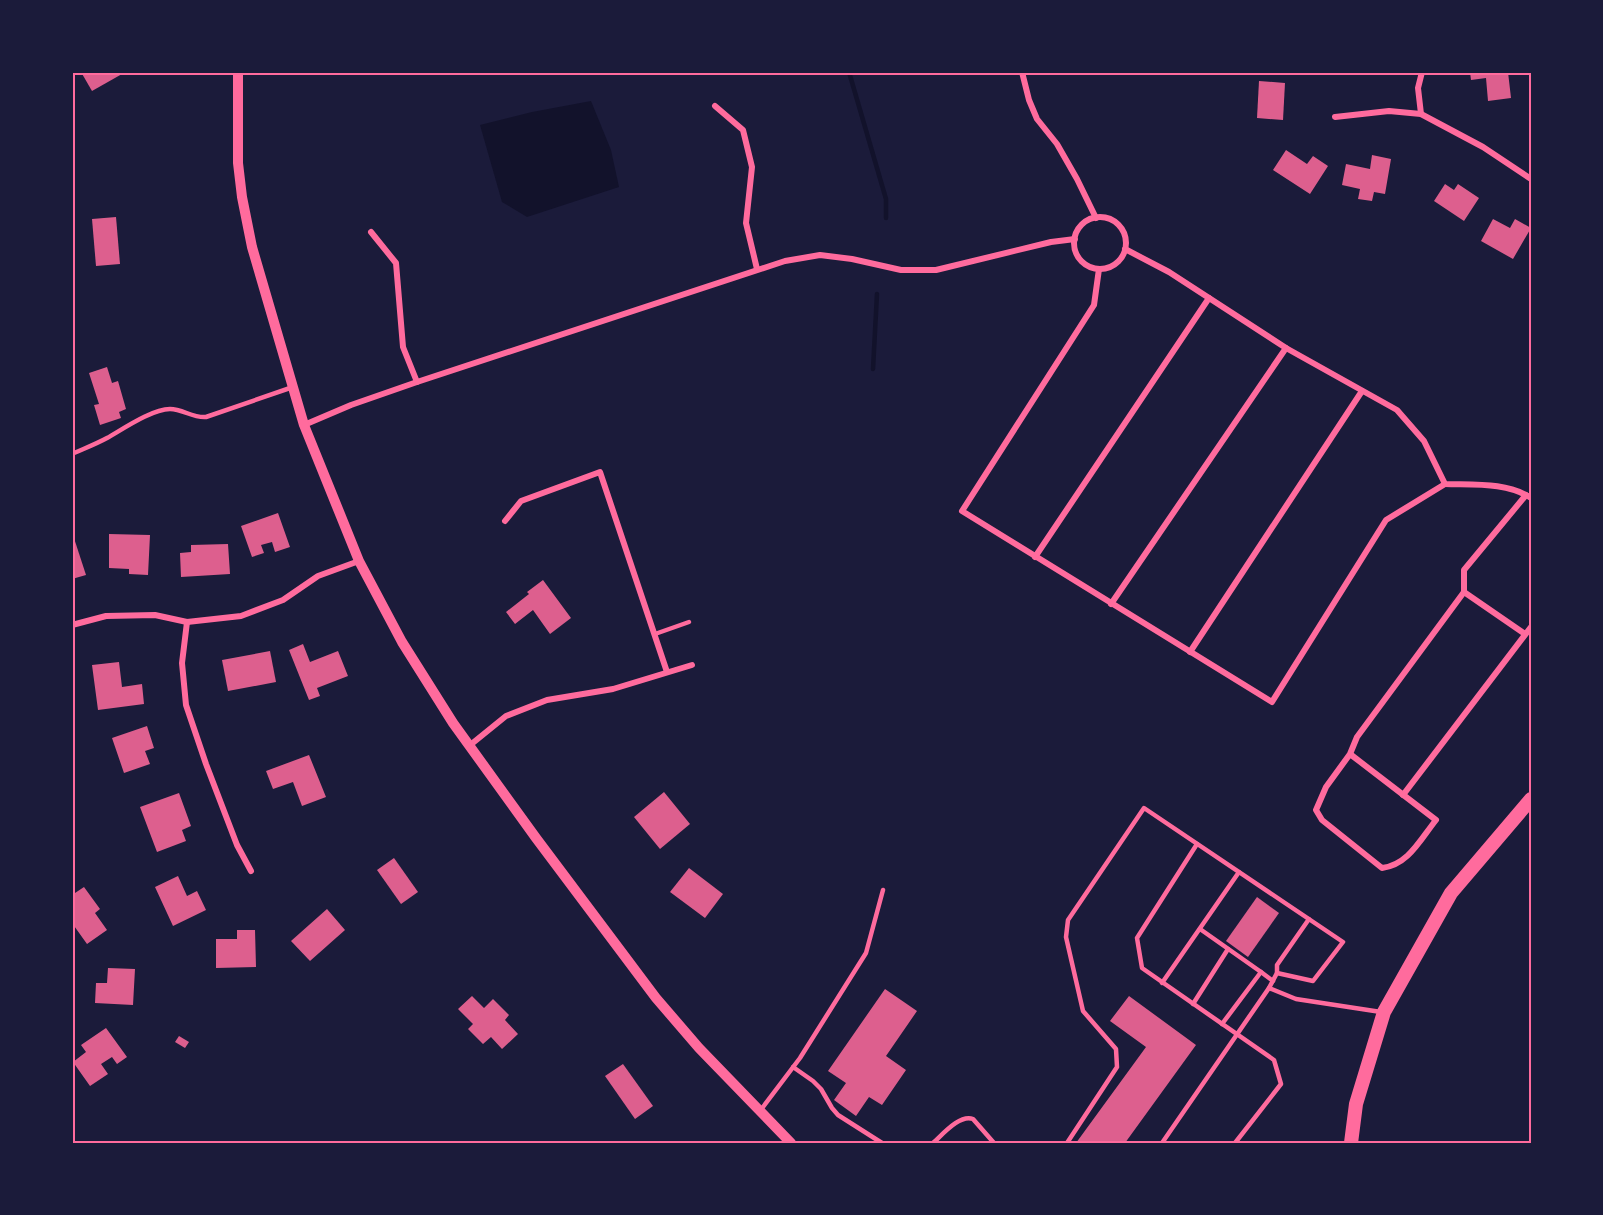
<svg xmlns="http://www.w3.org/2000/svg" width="1603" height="1215" viewBox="0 0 1603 1215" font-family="'DejaVu Sans',sans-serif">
	<rect width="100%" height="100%" fill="#1b1b3a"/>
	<polygon fill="#12122b" points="591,101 611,150 619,187 527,217 502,202 480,125 532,112"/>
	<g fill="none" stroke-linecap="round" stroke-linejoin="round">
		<g stroke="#12122b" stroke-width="4.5">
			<polyline points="849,72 886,199 886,218"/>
			<polyline points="873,369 877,294"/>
		</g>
	</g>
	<g fill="#dd5f8e">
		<polygon points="81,72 121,72 122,74 92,91"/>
		<polygon points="1470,72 1508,72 1511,98 1488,101 1486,78 1471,80"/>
		<polygon points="1259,81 1285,83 1283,120 1257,118"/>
		<polygon points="1286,150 1307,164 1313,156 1328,166 1310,194 1273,170"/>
		<polygon points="1372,155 1391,159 1385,194 1374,192 1372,201 1358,199 1360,189 1342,185 1346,164 1370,169"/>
		<polygon points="1445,184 1454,190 1458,184 1479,198 1464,221 1434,201"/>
		<polygon points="116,217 120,264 96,266 92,219"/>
		<polygon points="1493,219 1510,228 1515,219 1531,228 1513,259 1481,241"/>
		<polygon points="107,367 112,383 118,381 126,409 119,412 121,418 100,425 94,405 99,404 89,373"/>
		<polygon points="278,513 290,547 275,552 272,542 261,545 264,553 252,557 241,526"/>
		<polygon points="72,532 86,575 72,579"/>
		<polygon points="109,534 150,535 148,575 129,574 129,569 109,568"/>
		<polygon points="228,544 230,574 181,577 180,553 191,552 191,545"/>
		<polygon points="543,580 571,618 550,634 533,610 515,624 506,612 529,594 527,592"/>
		<polygon points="303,644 310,662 338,651 348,676 317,688 320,696 309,700 289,650"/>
		<polygon points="270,651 276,682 228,691 222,660"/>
		<polygon points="119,662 122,687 142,684 144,704 98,710 92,665"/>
		<polygon points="147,726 154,748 145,751 150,764 124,773 112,738"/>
		<polygon points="309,755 326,797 302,806 293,782 273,789 266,771"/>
		<polygon points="664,792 690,824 660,849 634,817"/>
		<polygon points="179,793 191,826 182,830 186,841 157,852 140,807"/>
		<polygon points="394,858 418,892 401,904 377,870"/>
		<polygon points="689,868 723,894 705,918 670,892"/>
		<polygon points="178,876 187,896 197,891 206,910 173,926 155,887"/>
		<polygon points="84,887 100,909 95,913 107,930 87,944 72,923 72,895"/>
		<polygon points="1257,897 1279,913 1248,957 1226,941"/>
		<polygon points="327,909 345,930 310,961 291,941"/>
		<polygon points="237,930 255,930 256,967 216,968 216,939 237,939"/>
		<polygon points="108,968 135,969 133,1005 95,1003 96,983 107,983"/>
		<polygon points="885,989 917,1011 886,1056 906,1070 882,1105 869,1097 856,1116 834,1100 846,1083 828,1071"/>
		<polygon points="472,996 484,1008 493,999 509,1015 505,1020 518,1034 502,1049 491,1037 483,1044 468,1029 473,1024 458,1009"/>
		<polygon points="1129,996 1196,1045 1125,1143 1076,1143 1146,1047 1110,1021"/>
		<polygon points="106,1028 127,1057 117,1064 112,1057 101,1064 108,1074 90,1086 73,1062 86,1052 81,1045"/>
		<polygon points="179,1036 189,1042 185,1048 175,1042"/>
		<polygon points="623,1064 653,1106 635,1119 605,1076"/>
	</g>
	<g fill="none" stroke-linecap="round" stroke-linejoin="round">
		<g stroke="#ff6b9d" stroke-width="4.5">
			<path d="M72,454C83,449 96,444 107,438C123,429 152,409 170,409C183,409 192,418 206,417L293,387"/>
			<polyline points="655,634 689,622"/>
			<polyline points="1197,844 1137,938 1142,968 1274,1060 1281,1084 1235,1143"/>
			<polyline points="1200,929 1261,972 1222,1024"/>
			<polyline points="1261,972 1273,981"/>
			<polyline points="1277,973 1277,965 1309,919"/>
			<polyline points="1162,983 1239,872"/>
			<polyline points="1193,1004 1228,949"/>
			<polyline points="793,1067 813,1081 821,1089 832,1108 838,1115 882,1143"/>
			<polyline points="760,1111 800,1058 866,953 883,890"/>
			<path d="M933,1143C943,1134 960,1114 973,1119L994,1143"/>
			<polyline points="1067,1143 1117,1067 1116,1049 1083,1011 1066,937 1068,920 1144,808 1343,942 1313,981 1277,973 1269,988 1296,999 1381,1012"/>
			<polyline points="1162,1143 1269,988"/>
		</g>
		<g stroke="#ff6b9d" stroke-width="6">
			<polyline points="1022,72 1029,100 1037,119 1057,144 1077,179 1096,218"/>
			<polyline points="715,106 743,130 752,167 746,223 757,269"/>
			<polyline points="1421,114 1418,88 1422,72"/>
			<polyline points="1335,117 1389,111 1421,114 1483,147 1531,179"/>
			<circle cx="1100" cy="243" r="26"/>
			<polyline points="371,232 396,263 403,347 417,382"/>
			<path d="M1125,249L1169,272L1286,348L1397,410L1424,441L1445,484C1473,485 1507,482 1531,498"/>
			<polyline points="1099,269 1094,305 962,511 1272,702 1386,520 1445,484"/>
			<polyline points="304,425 351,405 417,382 785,261 820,255 852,259 901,270 936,270 1051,242 1075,239"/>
			<polyline points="505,521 521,501 600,472 667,672"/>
			<polyline points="1035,557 1209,298"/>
			<polyline points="1464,592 1525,634"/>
			<polyline points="1111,604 1286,348"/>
			<polyline points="187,622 182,663 186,705 206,764 237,845 251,871"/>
			<polyline points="72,625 106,616 155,615 187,622 241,616 283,600 318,576 359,561"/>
			<polyline points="1190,652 1362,391"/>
			<polyline points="469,746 506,716 547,700 613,689 692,665"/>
			<path d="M1350,754L1436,820C1420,840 1408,865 1382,868L1322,820L1316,810L1326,787L1350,754L1357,737L1464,592V570L1526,495"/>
			<polyline points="1403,795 1531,627"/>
		</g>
		<polyline stroke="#ff6b9d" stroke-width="10" points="238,72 238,163 242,197 252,247 304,425 359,561 402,642 453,723 536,838 656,998 699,1048 791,1143"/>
		<polyline stroke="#ff6b9d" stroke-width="14" points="1351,1143 1356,1104 1384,1012 1451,893 1531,799"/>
	</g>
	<rect width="1603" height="1215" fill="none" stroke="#1b1b3a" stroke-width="147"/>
	<rect x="74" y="74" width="1456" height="1068" fill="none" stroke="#ff6b9d" stroke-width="2"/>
</svg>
